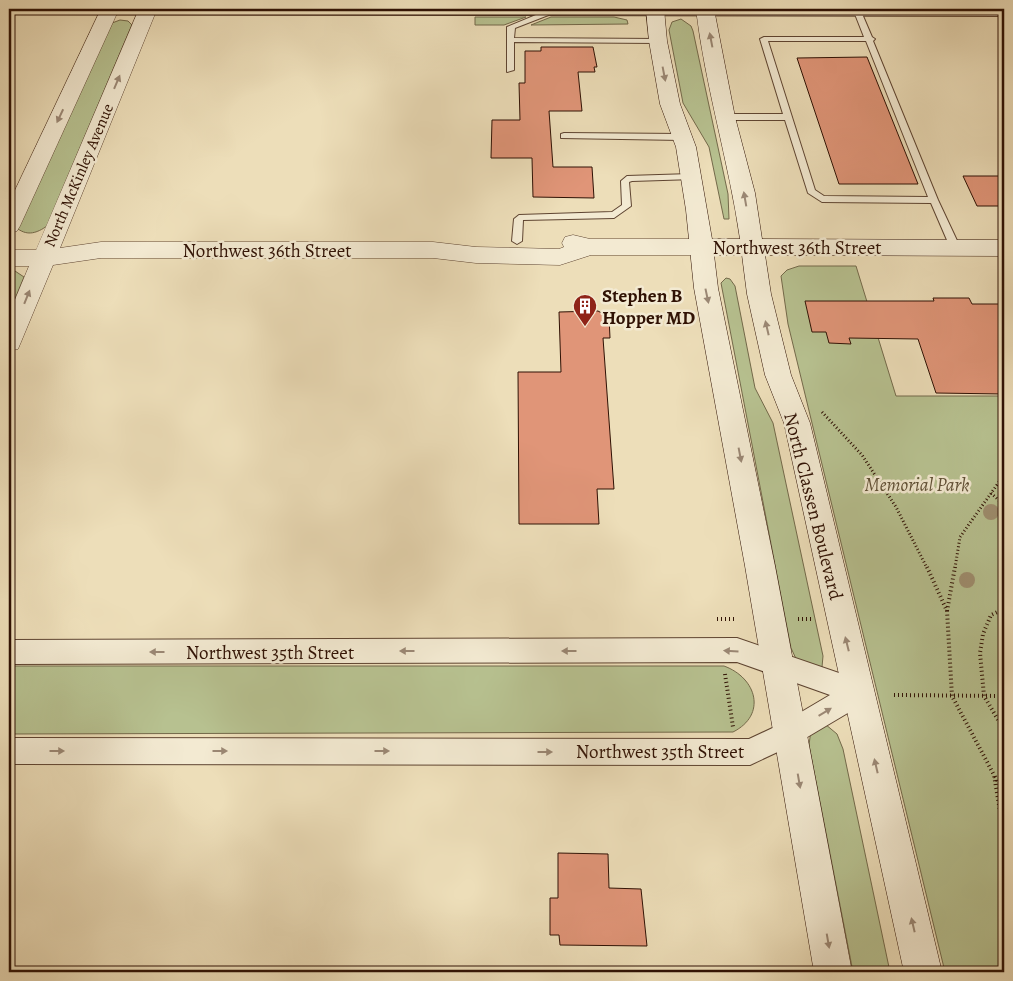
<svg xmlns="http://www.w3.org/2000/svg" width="1013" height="981" viewBox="0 0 1013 981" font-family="Alegreya,serif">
	<rect width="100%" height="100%" fill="#eddeb9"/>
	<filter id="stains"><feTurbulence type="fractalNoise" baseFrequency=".004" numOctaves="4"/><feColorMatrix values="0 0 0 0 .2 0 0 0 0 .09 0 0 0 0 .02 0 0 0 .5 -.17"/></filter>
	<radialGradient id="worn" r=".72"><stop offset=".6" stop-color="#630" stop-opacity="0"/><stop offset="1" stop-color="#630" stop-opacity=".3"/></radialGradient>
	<g fill="#b7c190" stroke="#73694a">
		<polygon points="475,17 526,17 504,25 475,25"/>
		<polygon points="551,17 614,17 627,20 628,24 531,25"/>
		<polygon points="681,19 691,26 693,31 728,194 729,219 724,219 709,147 683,103 669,30 672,22"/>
		<path d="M120,20L128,21L132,25L47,226C37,233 28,236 18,229V225L112,23Z"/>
		<polygon points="799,266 856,266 896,396 1004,396 1004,972 945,972 788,324 781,276 787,270"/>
		<polygon points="9,271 15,271 24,277 9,313"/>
		<polygon points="726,278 730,279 735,286 755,388 773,423 823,656 822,667 816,673 798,663 791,648 721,283"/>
		<path d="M9,666H724C757,678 767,715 733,732L9,734Z"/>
		<polygon points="825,724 837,734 843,749 890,972 853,972 809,745 811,730"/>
	</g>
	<g fill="#e09578" stroke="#2f1104">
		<polygon points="541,47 593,47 597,67 594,67 595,72 578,72 582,111 549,111 553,167 592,167 594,198 533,197 532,158 491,158 492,120 520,120 519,83 525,83 525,51 541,51"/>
		<polygon points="867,57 918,184 839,184 797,58"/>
		<polygon points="963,176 1000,176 1004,184 1004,206 977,206"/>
		<polygon points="933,298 969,298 972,304 1004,304 1004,394 936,393 918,339 849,338 851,344 829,343 826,332 812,332 805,301 934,301"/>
		<polygon points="598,311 609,317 610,338 603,338 614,489 597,489 599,524 519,524 518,372 561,372 559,312"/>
		<polygon points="558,853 608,854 609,888 641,889 647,946 560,945 559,935 550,935 550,898 558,898"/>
	</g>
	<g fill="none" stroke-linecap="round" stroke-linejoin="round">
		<g stroke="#5e4431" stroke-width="2">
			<g id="service">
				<path d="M853,9H860L872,37L875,39L873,41L938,200L960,247L958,249L955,250L950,247L931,203L822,202L808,193L785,120H725L721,117L725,114H783L760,39L764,37H864ZM768,41H866L928,197L824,196L815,190Z"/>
				<polygon points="548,10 551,10 551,14 515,28 514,38 658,39 662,41 658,43 514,42 514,70 507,72 507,27"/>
				<polygon points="564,133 682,134 686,137 682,140 561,138 561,134"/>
				<polygon points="691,174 694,175 694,179 632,181 629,182 631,206 614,218 523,220 522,241 517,244 512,241 514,219 519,215 612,212 622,205 621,181 627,176"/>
			</g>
		</g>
		<g stroke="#5e4431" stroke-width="2">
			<g id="minor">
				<polygon points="9,9 1004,9 1004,16 9,14"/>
				<polygon points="737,638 868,683 872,692 868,701 799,742 750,765 9,764 9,738 749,739 781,724 830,695 737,662 9,664 9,640"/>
			</g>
		</g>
		<g stroke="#5e4431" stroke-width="1">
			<g id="tertiary">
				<polygon points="101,9 119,9 20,226 17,231 9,234 9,203"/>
				<polygon points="139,9 157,9 60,248 101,242 433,242 476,247 559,249 564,247 562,243 565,237 573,235 590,239 701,239 709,241 712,247 709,253 701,255 591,255 560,265 476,263 433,258 101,258 53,265 21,342 18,349 9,351 9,314 29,266 9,266 9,250 36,250"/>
			</g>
		</g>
		<g stroke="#2f1104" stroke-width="1">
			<path id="secondary" d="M646,9H664L667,41L680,104L696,147L712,239H740C729,162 705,86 696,9H714L735,117L755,193L762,239L1004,240V256L765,255L771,294L791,375L810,423L942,972H904L784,423L765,375L747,294L742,255H714L718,288L775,566L852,972H814L745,566L694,288L686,210L676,147L660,104L649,41Z"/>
		</g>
		<g stroke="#2f1104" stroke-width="3" stroke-dasharray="1 2.5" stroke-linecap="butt">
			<polyline points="822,412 862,455 896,507 927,568"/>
			<polyline points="991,493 1004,505"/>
			<polyline points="955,568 960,537 1004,475"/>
		</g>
		<g stroke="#2f1104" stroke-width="4" stroke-dasharray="1 3" stroke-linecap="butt">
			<polyline points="927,567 947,611 952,696 994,775"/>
			<polyline points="1004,609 991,615 983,634 980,653 984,696 1004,730"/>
			<polyline points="947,611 955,567"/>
			<polyline points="717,619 734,619"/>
			<polyline points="798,619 814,619"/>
			<polyline points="725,674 733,727"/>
			<polyline points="894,695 1004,696"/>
			<polyline points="1004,791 994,775 1004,835"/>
		</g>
		<use href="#service" fill="#f3ead2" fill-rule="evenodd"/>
		<use href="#minor" fill="#f3ead2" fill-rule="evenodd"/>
		<use href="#tertiary" fill="#f3ead2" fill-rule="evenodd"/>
		<use href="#secondary" fill="#f3ead2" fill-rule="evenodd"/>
	</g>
	<g fill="#9f8f70">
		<circle cx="991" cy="512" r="8"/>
		<circle cx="967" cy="580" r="8"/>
	</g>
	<defs><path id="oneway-solid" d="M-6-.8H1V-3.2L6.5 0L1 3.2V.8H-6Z" transform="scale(1.25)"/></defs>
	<g fill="#9b8875">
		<use href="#oneway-solid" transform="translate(711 40) rotate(-101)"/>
		<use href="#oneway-solid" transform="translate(664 74) rotate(79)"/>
		<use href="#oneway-solid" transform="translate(117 82) rotate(-67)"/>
		<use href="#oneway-solid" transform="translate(60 116) rotate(115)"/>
		<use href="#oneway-solid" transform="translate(745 199) rotate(-100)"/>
		<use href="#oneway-solid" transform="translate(707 296) rotate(78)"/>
		<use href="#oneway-solid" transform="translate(27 297) rotate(-68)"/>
		<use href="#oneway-solid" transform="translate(767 328) rotate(-103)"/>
		<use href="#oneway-solid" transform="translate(740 455) rotate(79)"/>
		<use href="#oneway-solid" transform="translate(847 644) rotate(-104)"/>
		<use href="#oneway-solid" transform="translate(407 651) rotate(180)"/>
		<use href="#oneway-solid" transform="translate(569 651) rotate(180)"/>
		<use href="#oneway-solid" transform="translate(731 651) rotate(-176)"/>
		<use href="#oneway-solid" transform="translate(157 652) rotate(180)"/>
		<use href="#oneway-solid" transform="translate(825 712) rotate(-31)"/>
		<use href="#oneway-solid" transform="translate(57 751)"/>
		<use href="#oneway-solid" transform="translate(220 751)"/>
		<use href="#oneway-solid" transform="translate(382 751)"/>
		<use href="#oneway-solid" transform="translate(545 752)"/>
		<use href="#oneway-solid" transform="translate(876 766) rotate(-103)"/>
		<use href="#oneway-solid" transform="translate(799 781) rotate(80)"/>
		<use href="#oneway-solid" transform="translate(913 925) rotate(-103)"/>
		<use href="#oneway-solid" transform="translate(828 941) rotate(80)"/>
	</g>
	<defs>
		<g id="building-pin" transform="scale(1.25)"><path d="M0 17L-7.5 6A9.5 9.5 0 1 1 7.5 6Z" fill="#8f2418" stroke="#f3ead2"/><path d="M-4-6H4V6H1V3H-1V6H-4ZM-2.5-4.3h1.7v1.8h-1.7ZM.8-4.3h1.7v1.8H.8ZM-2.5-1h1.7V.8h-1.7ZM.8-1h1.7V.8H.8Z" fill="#fff"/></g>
	</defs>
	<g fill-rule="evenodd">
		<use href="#building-pin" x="585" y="306"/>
	</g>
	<g text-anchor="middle" stroke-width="5" stroke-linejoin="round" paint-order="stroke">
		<g font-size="16" fill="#2f1104" stroke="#f3ead2">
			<text transform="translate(78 175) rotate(-67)" y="6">North McKinley Avenue</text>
		</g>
		<g font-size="19" fill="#2f1104" stroke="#f3ead2">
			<text x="797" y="254">Northwest 36th Street</text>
			<text x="267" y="257">Northwest 36th Street</text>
			<text transform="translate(814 506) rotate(76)" y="7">North Classen Boulevard</text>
			<text x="270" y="659">Northwest 35th Street</text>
			<text x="660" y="758">Northwest 35th Street</text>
		</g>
		<g font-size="19" font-weight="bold" fill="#2f1104" stroke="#f3ead2" text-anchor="start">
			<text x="602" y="302">Stephen B<tspan x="602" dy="22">Hopper MD</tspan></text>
		</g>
		<g font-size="19" font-style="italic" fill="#5f4f35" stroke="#f3ead2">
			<text x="917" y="491">Memorial Park</text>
		</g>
	</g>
	<rect width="1013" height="981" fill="none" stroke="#eddeb9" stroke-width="30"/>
	<rect x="10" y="10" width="993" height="961" fill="none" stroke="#2f1104" stroke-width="2.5"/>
	<rect x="15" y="15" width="983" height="951" fill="none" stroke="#2f1104"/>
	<rect width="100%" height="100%" filter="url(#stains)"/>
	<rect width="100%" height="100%" fill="url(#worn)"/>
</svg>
